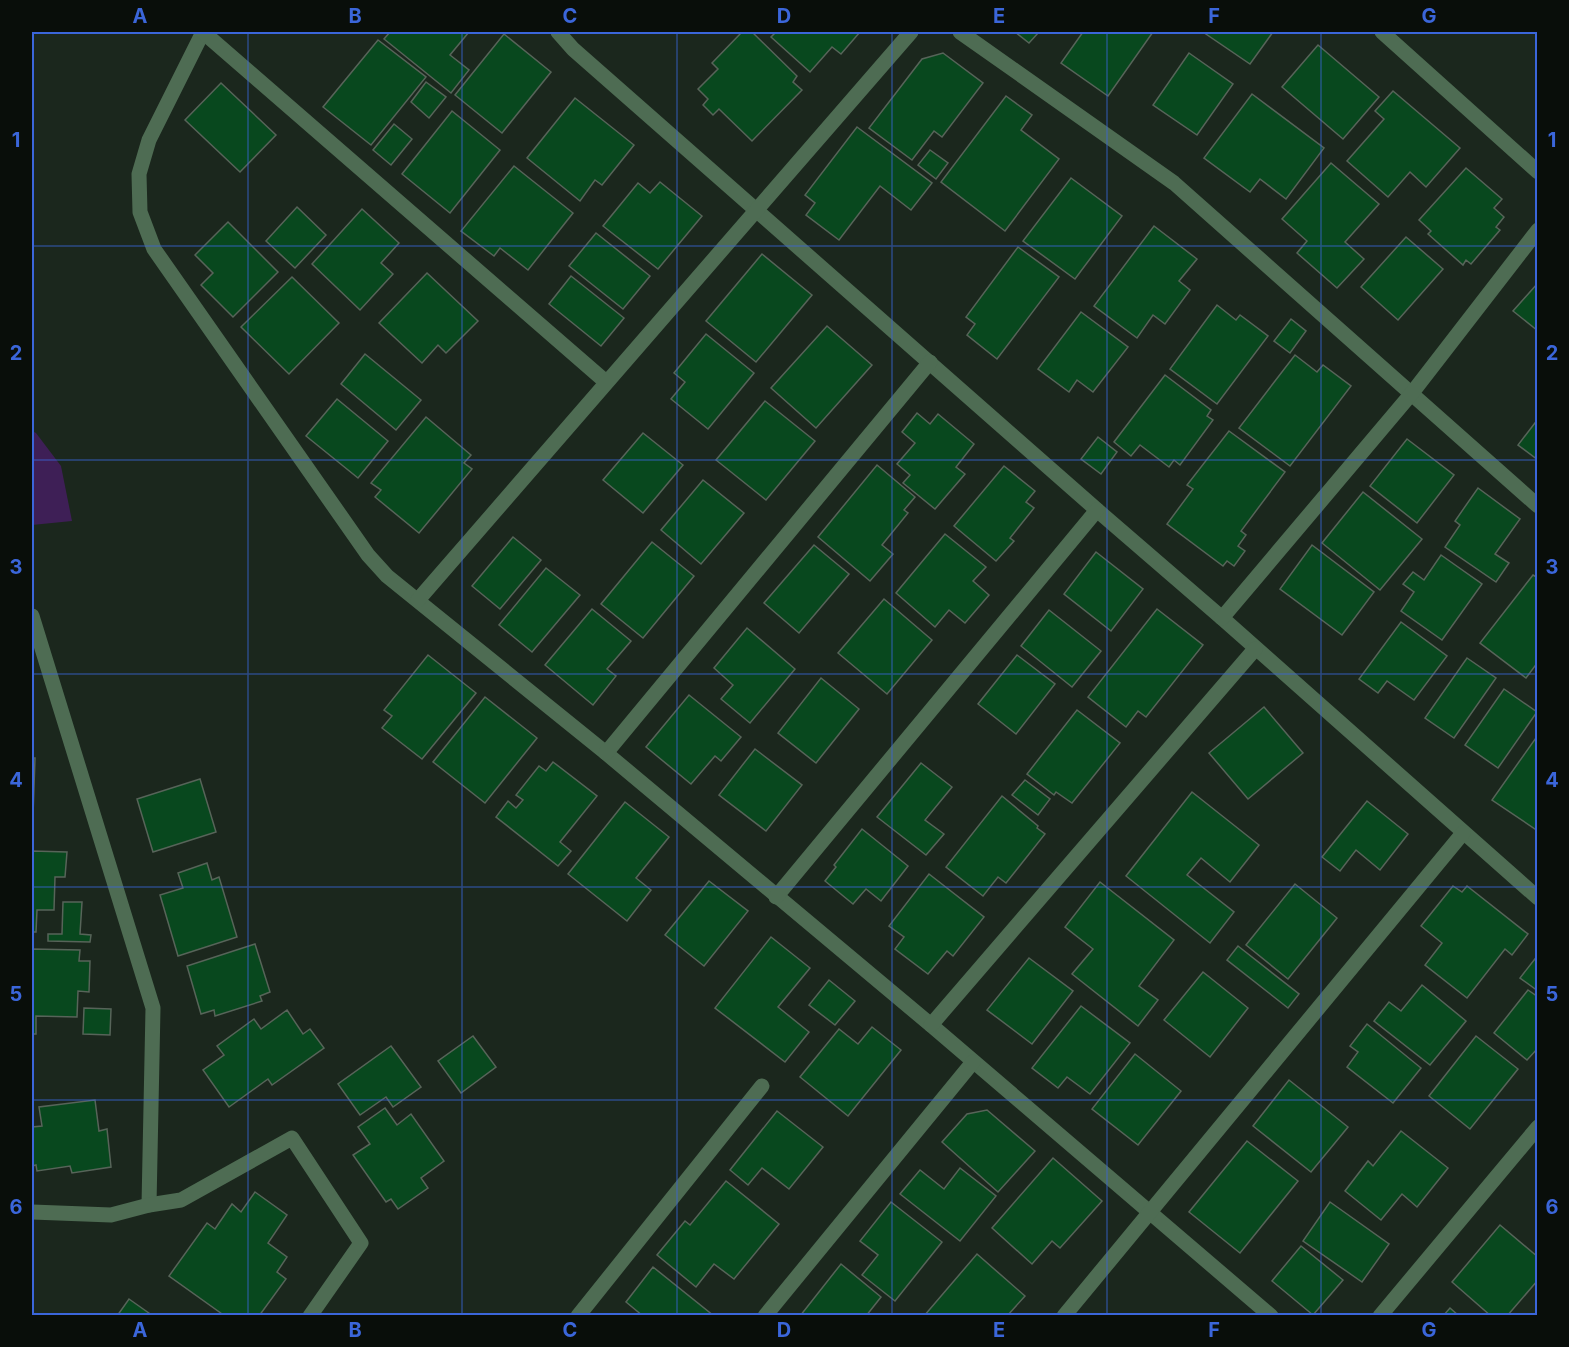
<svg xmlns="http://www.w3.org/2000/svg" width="1569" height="1347" viewBox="0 0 1569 1347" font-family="Inter,sans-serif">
	<rect width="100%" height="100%" fill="#1b271d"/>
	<polygon fill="#3e1f56" points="32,431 36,433 61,466 72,521 32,525"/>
	<g fill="#08481e" stroke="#576459" stroke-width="1.5">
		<polygon points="390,32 469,32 450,55 469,70 451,93 384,39"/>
		<polygon points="742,32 752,32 797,76 793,82 802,90 752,141 719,109 713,115 703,105 708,99 698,89 718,69 712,63"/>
		<polygon points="776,32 860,32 841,54 832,47 810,72 771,37"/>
		<polygon points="1015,32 1039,32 1029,43"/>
		<polygon points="1083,32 1153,32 1108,96 1061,63"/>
		<polygon points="1203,32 1273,32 1250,64"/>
		<polygon points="504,34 551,72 502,133 455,95"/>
		<polygon points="378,40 426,77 371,145 323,107"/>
		<polygon points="1318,45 1379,97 1343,139 1282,87"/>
		<polygon points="943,53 983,83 942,137 934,131 912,160 869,128 922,59"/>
		<polygon points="1189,53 1233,84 1197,135 1153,105"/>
		<polygon points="426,82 446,97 429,118 411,102"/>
		<polygon points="221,83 276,135 240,172 185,120"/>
		<polygon points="1393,91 1460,148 1426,187 1410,172 1388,197 1347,161 1384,119 1375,111"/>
		<polygon points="1252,94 1324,148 1286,199 1260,179 1250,192 1204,158"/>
		<polygon points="1006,96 1032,115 1021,130 1059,159 1005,231 941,182"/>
		<polygon points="575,98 634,145 602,185 595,180 580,201 527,158"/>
		<polygon points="452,111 500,150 450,213 402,174"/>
		<polygon points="394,124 412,139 391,165 373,150"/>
		<polygon points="857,127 932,183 911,210 880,186 839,240 806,215 815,203 805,195"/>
		<polygon points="930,150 948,163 936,179 918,165"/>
		<polygon points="1331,163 1379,204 1345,242 1364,259 1337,288 1297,253 1307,241 1282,219"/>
		<polygon points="514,166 573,213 528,270 500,248 494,256 461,231"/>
		<polygon points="1466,168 1502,199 1494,208 1504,217 1496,227 1500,230 1471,264 1466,260 1463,265 1428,234 1431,231 1419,220"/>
		<polygon points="1071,178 1122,216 1075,279 1023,241"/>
		<polygon points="660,182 702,216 658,269 603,226 638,183 650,193"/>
		<polygon points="297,207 326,235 295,268 266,241"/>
		<polygon points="362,209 399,243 381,263 393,274 360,310 312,264"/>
		<polygon points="228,222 278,272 233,317 201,285 213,273 195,255"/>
		<polygon points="1154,226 1197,259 1179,281 1190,290 1165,324 1153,315 1137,338 1094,306"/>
		<polygon points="596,233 650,276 623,309 569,266"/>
		<polygon points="1406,237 1443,269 1398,320 1361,287"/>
		<polygon points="1018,247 1059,277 997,359 967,335 975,324 966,317"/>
		<polygon points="762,254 812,295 756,362 706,321"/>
		<polygon points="427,273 478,321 446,353 438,345 422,363 379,323"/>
		<polygon points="571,276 624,318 601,346 549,304"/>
		<polygon points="292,277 339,323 289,374 241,327"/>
		<polygon points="1538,283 1538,331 1513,311"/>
		<polygon points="1217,305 1236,320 1240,315 1268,336 1217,404 1170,369"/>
		<polygon points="1081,312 1128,347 1093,392 1077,380 1069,392 1038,369"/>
		<polygon points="1291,319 1306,331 1290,353 1274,341"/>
		<polygon points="827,326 872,365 816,428 771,388"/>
		<polygon points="706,334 754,373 708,429 671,399 685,382 674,373"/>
		<polygon points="365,354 421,400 396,430 341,384"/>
		<polygon points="1295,355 1317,372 1323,365 1351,386 1290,466 1239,428"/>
		<polygon points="1165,375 1211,410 1207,416 1213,420 1180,465 1174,460 1169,467 1140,445 1131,456 1114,442"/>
		<polygon points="337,399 388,441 358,478 306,436"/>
		<polygon points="765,401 815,441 766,500 716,460"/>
		<polygon points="917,413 930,424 938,414 974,444 956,467 965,474 935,509 903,483 910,475 897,464 915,443 902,432"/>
		<polygon points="426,417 471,455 464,463 472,469 419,533 375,497 381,490 371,483"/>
		<polygon points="1538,419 1538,460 1518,445"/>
		<polygon points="1229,431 1285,472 1241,531 1246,535 1238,546 1245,551 1234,566 1227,561 1223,566 1167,524 1193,489 1187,485"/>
		<polygon points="643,433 683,465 643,513 603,480"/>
		<polygon points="1098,437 1117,452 1101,474 1081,459"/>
		<polygon points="1407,439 1454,475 1417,523 1370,486"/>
		<polygon points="877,465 915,497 904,510 908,513 882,545 893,554 870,581 818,537"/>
		<polygon points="1004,466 1035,491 1026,502 1034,508 1010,538 1014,541 996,561 954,526"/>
		<polygon points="703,480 744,513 701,564 661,530"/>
		<polygon points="1478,488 1520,519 1495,554 1509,563 1496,582 1445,547 1460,525 1455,521"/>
		<polygon points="1363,492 1422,539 1380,590 1322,543"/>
		<polygon points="945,534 986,567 973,581 989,595 965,623 949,610 935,627 896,593"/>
		<polygon points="513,537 541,560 500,609 472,586"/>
		<polygon points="652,542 694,576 643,638 601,604"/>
		<polygon points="814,545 849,574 799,633 764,603"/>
		<polygon points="1312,545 1374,592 1342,635 1280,589"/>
		<polygon points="1096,552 1143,589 1111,631 1064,594"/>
		<polygon points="1441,555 1482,584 1442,640 1401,611 1414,592 1403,584 1413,572 1424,580"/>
		<polygon points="546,568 580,595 532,652 499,625"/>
		<polygon points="1533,575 1538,578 1538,662 1526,678 1480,643"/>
		<polygon points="884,599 932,640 887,694 838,653"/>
		<polygon points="592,609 631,641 607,669 616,676 593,705 545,665"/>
		<polygon points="1157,609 1203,645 1146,717 1138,711 1126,727 1088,697"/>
		<polygon points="1049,610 1101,651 1072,687 1021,646"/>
		<polygon points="1401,622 1447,656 1414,700 1387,681 1378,693 1359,679"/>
		<polygon points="747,628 795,669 750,723 721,699 733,685 714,668"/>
		<polygon points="428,655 476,693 422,759 382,728 392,716 384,710"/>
		<polygon points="1017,655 1055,684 1016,734 978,704"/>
		<polygon points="1467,658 1496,678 1454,738 1425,718"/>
		<polygon points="821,678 859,709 816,763 778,733"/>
		<polygon points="1504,689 1537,712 1498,768 1465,745"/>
		<polygon points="689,695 741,737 721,761 715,756 691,784 646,747"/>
		<polygon points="485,697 537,738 485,803 433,762"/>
		<polygon points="1264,707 1303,753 1248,799 1209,753"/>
		<polygon points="1077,710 1120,743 1072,803 1056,792 1054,795 1027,774"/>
		<polygon points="1538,735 1538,831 1492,800"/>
		<polygon points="755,749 802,785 766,831 719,795"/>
		<polygon points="32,758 35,758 33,815 32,815"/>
		<polygon points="553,762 597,796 560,842 571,851 558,866 496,817 508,801 516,808 523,800 516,795 539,766 546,771"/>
		<polygon points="921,763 952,787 925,820 944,834 926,855 877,817"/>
		<polygon points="200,779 216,832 153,852 137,799"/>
		<polygon points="1025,780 1050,799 1038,815 1012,795"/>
		<polygon points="1192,792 1259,845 1230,882 1201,858 1187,875 1234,912 1210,943 1126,876"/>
		<polygon points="1002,796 1038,826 1037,828 1045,834 1006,883 998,877 983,896 946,867"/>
		<polygon points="1367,801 1408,834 1380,870 1356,850 1340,871 1322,857"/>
		<polygon points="625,802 669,837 636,878 651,890 627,921 568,874"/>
		<polygon points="862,829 908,866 881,901 866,889 853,904 825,881 836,867 834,865"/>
		<polygon points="32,851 67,852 65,877 55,877 54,910 37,910 36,932 32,932"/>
		<polygon points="207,863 212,880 219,877 237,937 178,956 160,895 183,888 178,873"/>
		<polygon points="929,874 984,917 953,956 947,951 928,974 895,949 904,937 889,926"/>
		<polygon points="709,881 748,911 704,966 665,935"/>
		<polygon points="1100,882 1174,940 1139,986 1158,1000 1138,1026 1072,974 1093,949 1065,927"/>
		<polygon points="1295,884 1337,918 1288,979 1246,945"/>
		<polygon points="1453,886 1462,892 1467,886 1528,934 1512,955 1505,949 1467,998 1425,965 1442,943 1421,926"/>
		<polygon points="63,902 82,902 80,934 91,935 90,942 48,941 48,934 62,934"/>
		<polygon points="771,937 810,968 778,1007 809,1032 785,1062 715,1008"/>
		<polygon points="255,944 270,992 260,996 262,1001 215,1016 214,1010 201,1014 187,966"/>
		<polygon points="1238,946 1299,994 1288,1008 1227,960"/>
		<polygon points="32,949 80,950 79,961 90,961 89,992 78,991 77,1017 36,1016 36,1034 32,1034"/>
		<polygon points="1538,955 1538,991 1520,978"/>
		<polygon points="1029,958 1073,991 1032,1044 987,1010"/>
		<polygon points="1203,972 1248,1008 1210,1057 1164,1020"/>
		<polygon points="829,980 855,1001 835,1025 809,1005"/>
		<polygon points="1422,985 1466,1021 1430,1065 1374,1021 1389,1002 1401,1011"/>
		<polygon points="1528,990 1538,997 1538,1048 1527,1060 1494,1033"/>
		<polygon points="1081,1006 1130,1043 1090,1094 1067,1077 1058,1088 1032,1068"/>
		<polygon points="84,1008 111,1009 110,1035 83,1034"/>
		<polygon points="287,1010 303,1034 310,1029 324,1048 272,1085 268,1079 229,1107 203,1070 224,1055 217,1046 254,1019 261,1029"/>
		<polygon points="1367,1024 1421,1068 1393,1103 1347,1067 1358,1052 1350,1046"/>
		<polygon points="872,1027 901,1050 848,1116 800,1077 839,1029 858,1044"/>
		<polygon points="473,1036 496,1067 461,1093 438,1061"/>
		<polygon points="1476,1036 1518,1069 1470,1129 1429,1096"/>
		<polygon points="391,1046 421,1087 393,1107 386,1097 360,1115 338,1084"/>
		<polygon points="1135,1054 1181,1091 1138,1145 1092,1109"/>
		<polygon points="1289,1080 1348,1127 1311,1172 1253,1126"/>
		<polygon points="95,1100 99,1131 107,1129 111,1167 72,1173 70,1166 37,1171 36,1165 32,1166 32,1127 42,1126 39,1107"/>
		<polygon points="385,1108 397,1125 411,1114 444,1161 421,1178 428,1188 398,1209 391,1199 386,1202 353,1155 370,1144 358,1127"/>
		<polygon points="987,1110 1035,1151 998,1192 942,1142 967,1114"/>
		<polygon points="777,1111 823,1147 789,1189 762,1168 748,1185 730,1170"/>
		<polygon points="1401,1131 1448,1168 1417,1207 1402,1194 1381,1220 1345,1191 1368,1161 1373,1166"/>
		<polygon points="1247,1141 1298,1181 1240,1253 1189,1212"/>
		<polygon points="1053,1158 1102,1201 1060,1248 1052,1241 1032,1264 992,1228"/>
		<polygon points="960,1168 996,1196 960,1241 900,1194 920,1170 944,1189"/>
		<polygon points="726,1181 779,1224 734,1279 714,1264 696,1287 657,1255 685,1221 690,1225"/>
		<polygon points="255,1192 287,1215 268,1243 287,1257 277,1272 286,1279 259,1316 225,1316 169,1276 207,1223 215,1229 232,1204 241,1212"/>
		<polygon points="891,1202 942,1242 895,1301 862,1275 878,1255 860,1241"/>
		<polygon points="1330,1202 1389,1244 1362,1282 1303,1241"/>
		<polygon points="1500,1225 1538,1257 1538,1280 1507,1316 1491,1316 1452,1282"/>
		<polygon points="1301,1246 1343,1280 1313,1315 1272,1281"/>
		<polygon points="977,1254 1025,1296 1007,1316 924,1316"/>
		<polygon points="841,1264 881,1297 866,1316 800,1316"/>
		<polygon points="653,1267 714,1316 643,1316 626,1302"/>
		<polygon points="129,1299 153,1316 117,1316"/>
		<polygon points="1450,1308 1459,1316 1443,1316"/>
	</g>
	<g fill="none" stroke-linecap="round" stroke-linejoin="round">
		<g stroke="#4e6c53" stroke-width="15">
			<polyline points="203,32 149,140 139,174 140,212 154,249 368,555 387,576 606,753 931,1025 1271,1316"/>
			<polyline points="203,32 606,382"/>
			<polyline points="558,32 573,49 1097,510 1222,618 1538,898"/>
			<polyline points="960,32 1174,183 1538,506"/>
			<polyline points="1382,32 1538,172"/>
			<polyline points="418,600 911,32"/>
			<polyline points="32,616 153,1008 149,1205"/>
			<polyline points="1222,618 1412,393 1538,230"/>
			<polyline points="606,753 930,362"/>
			<polyline points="776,897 1097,510"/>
			<polyline points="931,1025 1255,649"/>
			<polyline points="32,1212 111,1215 149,1205 181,1200 292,1138 361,1243 310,1316"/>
			<polyline points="578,1316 762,1086"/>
			<polyline points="765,1316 973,1062"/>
			<polyline points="1064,1316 1463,833"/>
			<polyline points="1380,1316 1538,1127"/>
		</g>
	</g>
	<path fill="none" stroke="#3b66da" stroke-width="1.5" stroke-opacity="0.55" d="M248,32V1316M462,32V1316M677,32V1316M892,32V1316M1107,32V1316M1321,32V1316M32,246H1538M32,460H1538M32,674H1538M32,887H1538M32,1100H1538"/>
	<rect width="1569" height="1347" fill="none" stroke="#090e0a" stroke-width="66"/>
	<rect x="33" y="33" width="1503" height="1281" fill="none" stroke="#3b66da" stroke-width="2"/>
	<g font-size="20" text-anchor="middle" font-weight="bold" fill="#3b66da">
		<text x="140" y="23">A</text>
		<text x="355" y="23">B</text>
		<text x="570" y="23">C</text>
		<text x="784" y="23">D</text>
		<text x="999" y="23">E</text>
		<text x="1214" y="23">F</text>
		<text x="1429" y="23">G</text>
		<text x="16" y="147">1</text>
		<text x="1552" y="147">1</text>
		<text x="16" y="360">2</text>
		<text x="1552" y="360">2</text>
		<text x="16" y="574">3</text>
		<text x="1552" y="574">3</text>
		<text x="16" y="787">4</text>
		<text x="1552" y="787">4</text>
		<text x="16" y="1001">5</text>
		<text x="1552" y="1001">5</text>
		<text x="16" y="1214">6</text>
		<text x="1552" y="1214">6</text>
		<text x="140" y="1337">A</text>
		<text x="355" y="1337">B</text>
		<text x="570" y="1337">C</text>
		<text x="784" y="1337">D</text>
		<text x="999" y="1337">E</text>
		<text x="1214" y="1337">F</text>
		<text x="1429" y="1337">G</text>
	</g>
</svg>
